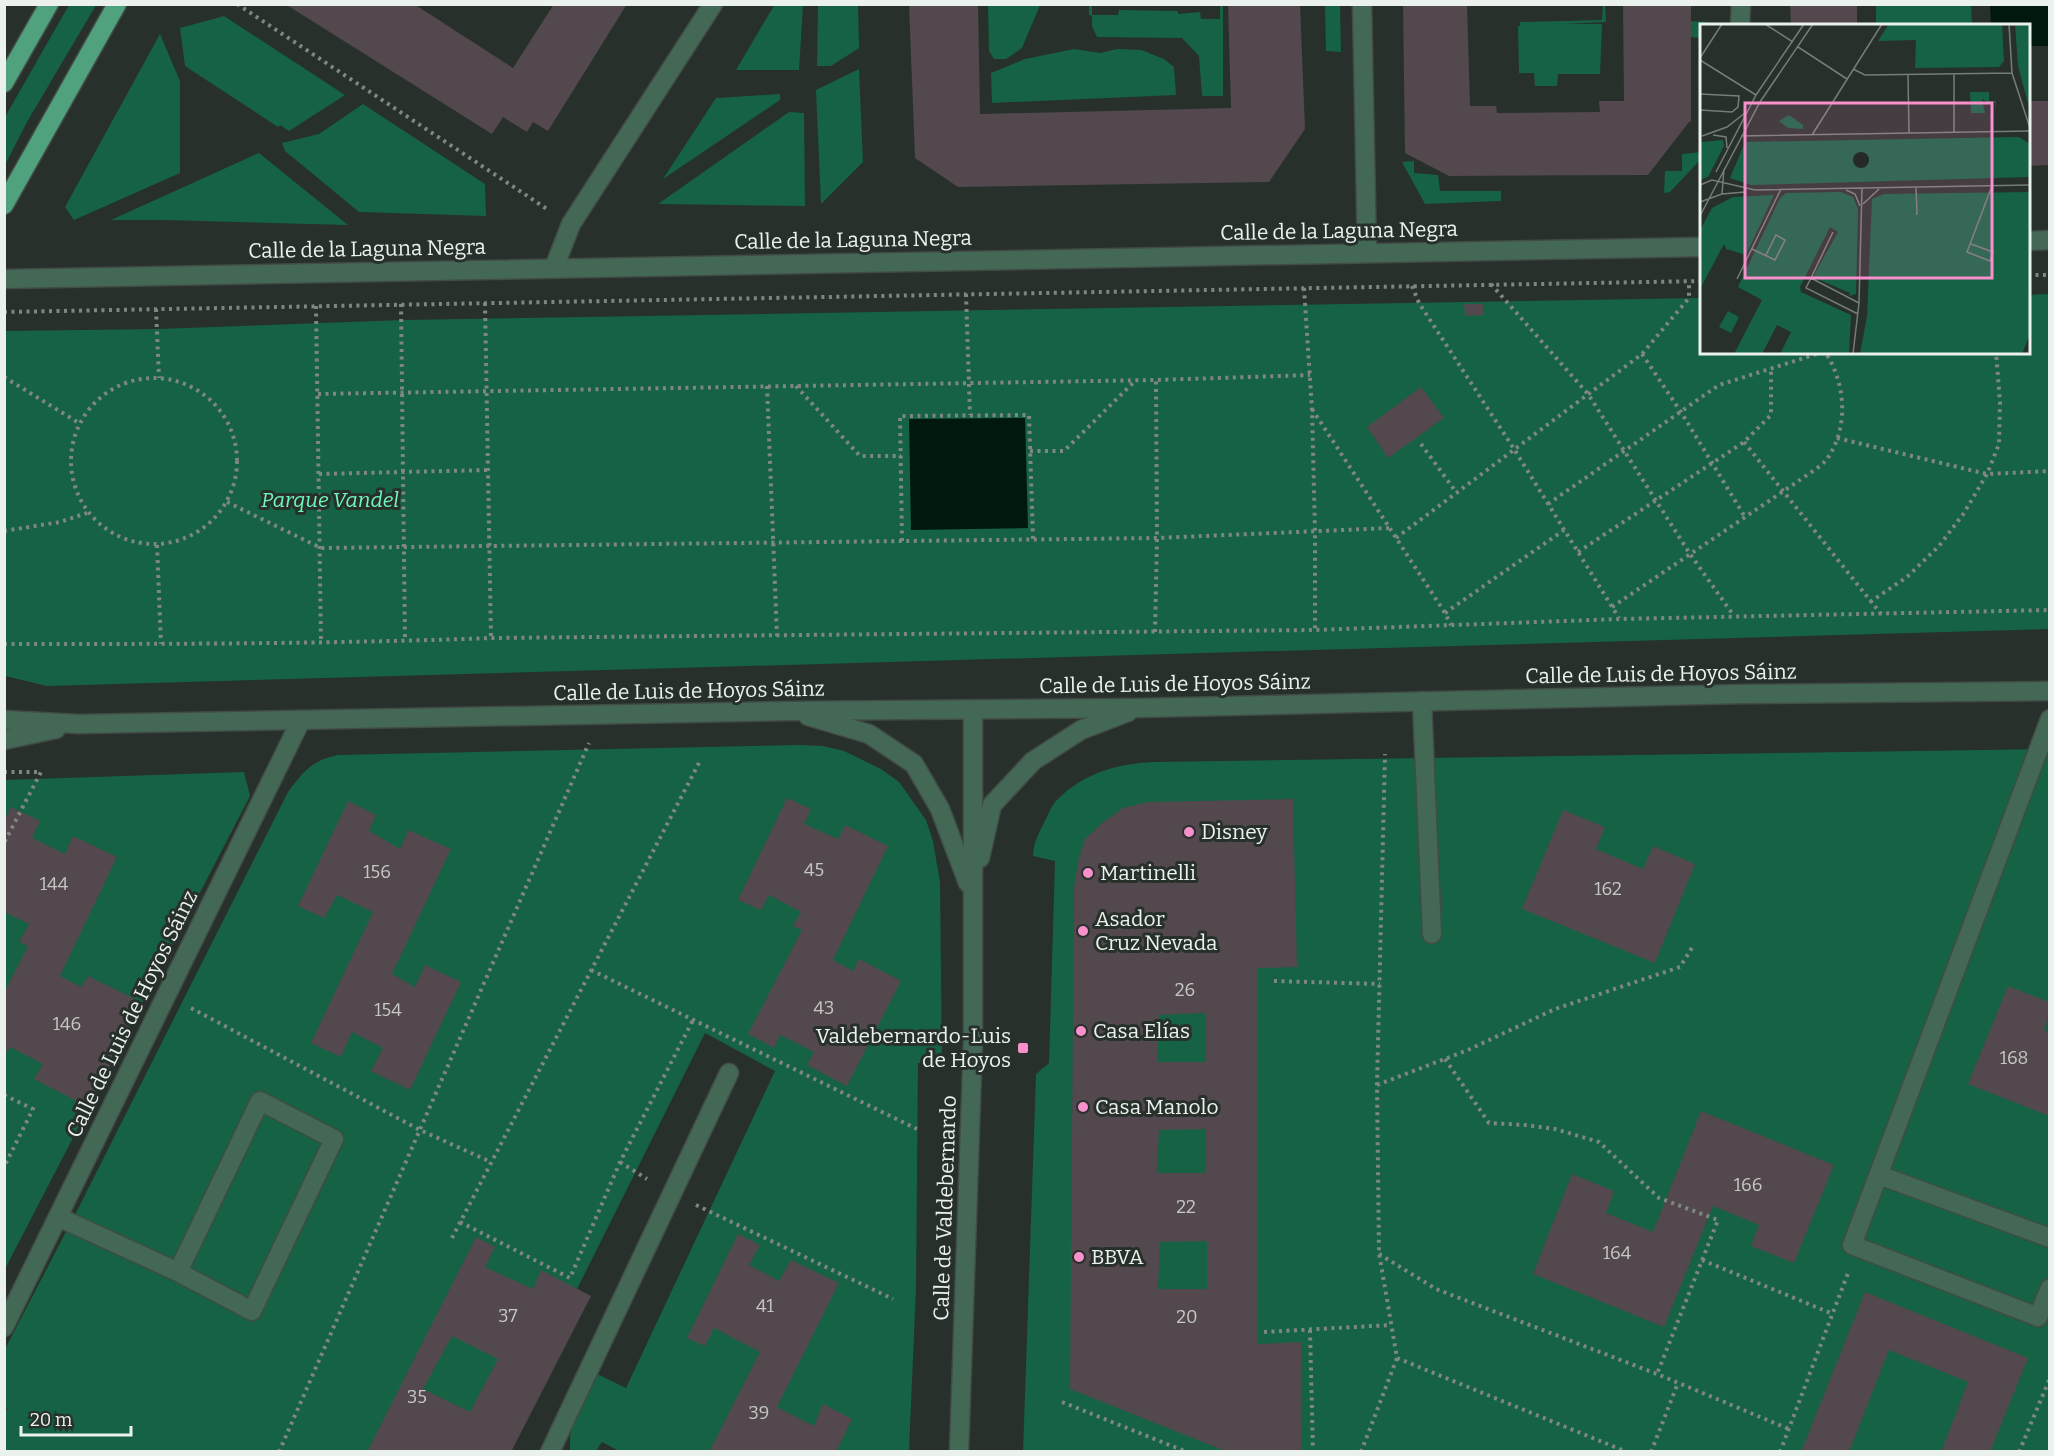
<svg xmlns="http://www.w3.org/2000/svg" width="2054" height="1456" viewBox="0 0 2054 1456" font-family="Bitter,serif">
	<rect width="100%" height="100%" fill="#27302b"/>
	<g fill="#156244">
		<polygon points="775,4 803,5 799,70 736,70"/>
		<polygon points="69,5 96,5 27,122 5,165 5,117"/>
		<polygon points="818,5 858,5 859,48 831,66 817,66"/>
		<polygon points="988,5 1040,5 1022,48 1006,59 994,59 989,51"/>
		<polygon points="1089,5 1092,5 1092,15 1118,15 1119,10 1177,11 1179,14 1200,12 1201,19 1220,19 1220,5 1223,5 1223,96 1202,96 1199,56 1182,38 1097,37 1092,26 1092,16 1089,15"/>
		<polygon points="1325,5 1340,5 1341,52 1326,51"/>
		<polygon points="1603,5 1605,5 1606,22 1564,24 1602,24 1600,74 1558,74 1557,86 1535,86 1534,73 1519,73 1518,26 1520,26 1520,22 1602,20"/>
		<polygon points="1876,5 1971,5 1972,25 1876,25"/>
		<polygon points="224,16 345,95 289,131 280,125 278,127 185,66 180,28"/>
		<polygon points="1691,21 1707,22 1707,25 1702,26 1701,159 1670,192 1664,193 1665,171 1682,171 1682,154 1701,152 1701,38 1691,37"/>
		<polygon points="160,34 180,81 180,173 74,220 65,207"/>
		<polygon points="1074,49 1100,53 1117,49 1141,50 1164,59 1174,67 1176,95 992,103 991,73 1025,59"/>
		<polygon points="859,69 863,162 821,204 816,90"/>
		<polygon points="780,94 780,100 663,179 716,98"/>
		<polygon points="363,104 485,184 486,216 359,212 285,151 282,143 319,134"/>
		<polygon points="789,112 804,113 805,206 658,204"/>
		<polygon points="259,153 348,225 164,220 111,220"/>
		<polygon points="1414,161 1414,173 1438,175 1440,191 1501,191 1501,201 1425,204 1402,162"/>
		<polygon points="2049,294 2049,629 47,686 5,676 5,331 157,329 403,320 1701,298 1702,352 2028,352 2029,295"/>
		<path d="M801,745L823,746L844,751L881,769L899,782L926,820L933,841L940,882L942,1062L918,1063L916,1288L909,1451L621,1452L602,1442L596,1451H570V1437L582,1386L597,1374L626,1388L775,1071L705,1033L496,1451H5V1413L7,1409L5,1406V1349L81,1203L288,792C303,772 312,760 338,755Z"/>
		<path d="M2049,749V1451L1023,1452L1036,1074L1049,1063L1055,861L1033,856C1033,844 1039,832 1045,821C1048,815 1051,806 1056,801C1083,773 1116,764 1153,762Z"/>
		<polygon points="244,772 250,796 5,1269 4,780"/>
	</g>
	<g fill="#00190c">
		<polygon points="1990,5 2049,5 2049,46 2029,46 2028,26 1991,25"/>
		<polygon points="1025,418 1028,528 911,530 909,419"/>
	</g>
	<g fill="#52484e" fill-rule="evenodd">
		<polygon points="285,4 414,4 513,68 554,4 627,4 548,131 533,122 527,132 503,117 492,134"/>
		<polygon points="909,4 978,4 980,114 1231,108 1228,4 1300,4 1305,129 1269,182 958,187 915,158"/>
		<polygon points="1403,4 1467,4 1470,106 1496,106 1497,113 1600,112 1599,101 1624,101 1623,4 1691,4 1691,122 1689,122 1648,175 1449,176 1405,153"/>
		<polygon points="1790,4 1857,4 1857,26 1791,26"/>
		<polygon points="2028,101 2049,101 2049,165 2028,166"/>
		<polygon points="1464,304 1483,304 1483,315 1465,316"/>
		<polygon points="1421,387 1444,418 1388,458 1367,427"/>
		<polygon points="787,798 811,809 804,824 838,839 845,825 888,846 833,960 853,971 859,959 901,981 847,1086 807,1065 814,1052 780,1035 774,1048 748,1034 802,930 793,926 801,912 769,895 761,910 738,900"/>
		<path d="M1293,799L1297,967L1257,968L1258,1344L1301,1342L1302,1452H1228L1070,1389L1074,887L1078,862L1085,839L1102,823L1123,808L1148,802ZM1206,1013V1062H1157L1159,1015ZM1206,1129V1173H1157L1159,1130ZM1207,1241V1289H1158L1160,1242Z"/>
		<polygon points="348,801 376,815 369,831 400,849 408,830 451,849 392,974 415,987 425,965 461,982 410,1090 371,1071 383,1048 352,1032 341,1057 311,1043 373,912 337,895 324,918 298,906"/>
		<polygon points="11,807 40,821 32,838 65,854 73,836 117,857 60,976 81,987 88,976 141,1002 88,1107 34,1079 43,1064 10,1047 4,1056 4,993 28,946 19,942 29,924 4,912 4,822"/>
		<polygon points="1563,810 1605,827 1596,849 1643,869 1653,846 1695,864 1655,963 1522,909"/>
		<polygon points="2008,986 2049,1002 2049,1016 2044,1030 2049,1032 2049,1116 1968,1084"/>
		<polygon points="1701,1111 1834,1165 1794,1263 1751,1246 1759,1225 1713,1206 1664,1327 1533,1274 1572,1174 1614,1191 1606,1213 1653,1232"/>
		<polygon points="738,1234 760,1245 749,1265 779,1281 791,1260 839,1283 777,1407 814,1426 823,1404 852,1419 836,1452 709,1452 760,1352 714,1328 705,1346 687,1338"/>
		<path d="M476,1237L495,1247L485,1267L533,1289L541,1270L591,1296L511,1452H396L393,1450L392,1452H367ZM452,1336L498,1359L470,1412L423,1389Z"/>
		<polygon points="1865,1292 2028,1358 1990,1452 1941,1452 1968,1382 1889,1350 1849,1452 1801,1452"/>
	</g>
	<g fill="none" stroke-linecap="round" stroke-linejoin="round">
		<g stroke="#424b46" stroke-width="21">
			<g id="lane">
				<polyline points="2050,719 1852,1245 2038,1317 2050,1288"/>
				<polyline points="1879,1175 2050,1238"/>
				<polyline points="58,1217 178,1272 252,1311 334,1139 260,1101 178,1272"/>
				<polyline points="4,1327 301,720"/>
				<polyline points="550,1452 729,1073"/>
			</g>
		</g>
		<g stroke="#424b46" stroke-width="21">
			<g id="street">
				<polyline points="1362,4 1367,253"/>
				<polyline points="1740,26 1741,4"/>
				<polyline points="2028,241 2050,240"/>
				<polyline points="554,268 571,224 713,4"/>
				<polyline points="4,279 1702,247"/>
				<polyline points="1422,701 1432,934"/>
				<polyline points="808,716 869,734 914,764 940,809 968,883"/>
				<polyline points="4,720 79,724 789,711 1139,708 1744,694 2050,691"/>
				<polyline points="4,740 56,729"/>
				<polyline points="980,858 992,805 1033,761 1081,730 1128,712"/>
				<polyline points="959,1452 973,1040 973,710"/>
			</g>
		</g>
		<g stroke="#424b46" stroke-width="21">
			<g id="primary">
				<polyline points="4,83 49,4"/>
				<polyline points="4,205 117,4"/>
			</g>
		</g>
		<g stroke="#7f8782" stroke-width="4" stroke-dasharray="3 4.5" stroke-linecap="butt">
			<polyline points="237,4 547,209"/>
			<polyline points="2028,275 2050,275"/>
			<polyline points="1491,284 1588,394 1690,554 1734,616"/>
			<polyline points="1412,286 1419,303 1514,449 1619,618"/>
			<polyline points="1304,288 1312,409 1315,531 1315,630"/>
			<polyline points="966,294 970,415"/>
			<polyline points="485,303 491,638"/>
			<polyline points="401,304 405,641"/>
			<polyline points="316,306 321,642"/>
			<polyline points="156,309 159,378"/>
			<polyline points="4,312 1702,281"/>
			<polyline points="1642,354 1681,412 1745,517"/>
			<polyline points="4,377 79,423"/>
			<circle cx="154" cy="461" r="83"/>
			<polyline points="767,386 777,636"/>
			<polyline points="796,386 860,456 901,456"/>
			<polyline points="318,394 1156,380 1310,375"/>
			<polyline points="1312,409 1445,613 1451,625"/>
			<polyline points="1837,438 1987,474 2050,471"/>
			<polyline points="1744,442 1881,614"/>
			<polyline points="1421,444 1456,492"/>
			<polyline points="1030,451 1064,451 1136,380"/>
			<polyline points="319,474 488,470"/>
			<polyline points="227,502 321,548 1157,538 1390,528"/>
			<polyline points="1548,504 1719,385 1823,352"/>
			<polyline points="4,531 60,522 87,513"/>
			<polyline points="1396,538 1642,354 1689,298 1689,281"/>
			<polyline points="902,541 900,416 1029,415 1033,539"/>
			<polyline points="157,545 161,644"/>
			<polyline points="1578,552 1744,442 1771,415 1771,369"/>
			<polyline points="1870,602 1907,577 1939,546 1964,513 1987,474 1999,444 2000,402 1996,352"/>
			<path d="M1612,607L1797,482C1806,475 1820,468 1827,459C1849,428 1846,383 1825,352"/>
			<polyline points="1445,613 1564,530"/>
			<polyline points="1155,632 1157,538 1156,380"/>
			<path d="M4,644C167,644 329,644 491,638L1315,630L1620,619L2050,610"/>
			<polyline points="4,772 41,772 4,843"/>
			<polyline points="591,970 917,1129"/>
			<polyline points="1274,981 1380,984"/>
			<polyline points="191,1008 420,1130 491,1162"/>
			<polyline points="1445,1059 1489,1123 1525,1125 1555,1129 1599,1142 1659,1198 1718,1220 1657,1374"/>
			<polyline points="1377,1085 1468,1050 1555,1009 1680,967 1693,946"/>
			<polyline points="4,1095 33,1109 4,1167"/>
			<polyline points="620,1162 647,1179"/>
			<polyline points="696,1205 893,1299"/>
			<polyline points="460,1222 570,1278 620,1162 693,1020"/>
			<polyline points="452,1238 700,761"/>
			<polyline points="1379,1254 1436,1289 1657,1374 1789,1429"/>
			<polyline points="1702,1260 1833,1314"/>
			<polyline points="1310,1330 1313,1452"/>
			<polyline points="1264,1332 1391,1325"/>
			<polyline points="1397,1358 1627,1452"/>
			<polyline points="1062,1402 1187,1452"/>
			<polyline points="279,1452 589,743"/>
			<polyline points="1361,1452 1397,1358 1379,1253 1377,1085 1385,754"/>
			<polyline points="1651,1452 1678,1383"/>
			<polyline points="1780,1452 1848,1273"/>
			<polyline points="2019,1452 2050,1378"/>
		</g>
		<use href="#lane" stroke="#436956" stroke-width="18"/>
		<use href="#street" stroke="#436956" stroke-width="18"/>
		<use href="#primary" stroke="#4fa27d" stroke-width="18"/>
	</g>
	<g fill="#f890cc" stroke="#27302b" stroke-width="2">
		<circle cx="1189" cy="832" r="6"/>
		<circle cx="1088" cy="873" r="6"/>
		<circle cx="1083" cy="931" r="6"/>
		<circle cx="1081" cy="1031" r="6"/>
		<rect x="1017" y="1042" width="12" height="12" rx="3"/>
		<circle cx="1083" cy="1107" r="6"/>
		<circle cx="1079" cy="1257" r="6"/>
	</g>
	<g text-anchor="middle" stroke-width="6" stroke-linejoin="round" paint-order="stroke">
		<g font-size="18" fill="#c5c7c5">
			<text x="814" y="876">45</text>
			<text x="377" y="878">156</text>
			<text x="54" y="890">144</text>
			<text x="1608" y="895">162</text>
			<text x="1185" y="996">26</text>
			<text x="824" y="1014">43</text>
			<text x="388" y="1016">154</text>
			<text x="67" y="1030">146</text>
			<text x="2014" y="1064">168</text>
			<text x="1748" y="1191">166</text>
			<text x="1186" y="1213">22</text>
			<text x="1617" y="1259">164</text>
			<text x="765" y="1312">41</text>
			<text x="508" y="1322">37</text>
			<text x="1187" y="1323">20</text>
			<text x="417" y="1403">35</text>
			<text x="759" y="1419">39</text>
		</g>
		<g font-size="21" fill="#ebf1ed" stroke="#27302b">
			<text transform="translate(1339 231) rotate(-1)" y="7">Calle de la Laguna Negra</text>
			<text transform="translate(853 240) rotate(-1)" y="7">Calle de la Laguna Negra</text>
			<text transform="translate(367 249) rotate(-1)" y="7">Calle de la Laguna Negra</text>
			<text transform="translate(1661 674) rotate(-1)" y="7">Calle de Luis de Hoyos Sáinz</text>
			<text transform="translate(1175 684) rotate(-1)" y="7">Calle de Luis de Hoyos Sáinz</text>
			<text transform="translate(689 691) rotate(-1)" y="7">Calle de Luis de Hoyos Sáinz</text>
			<text transform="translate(132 1014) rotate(-64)" y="7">Calle de Luis de Hoyos Sáinz</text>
			<text transform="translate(945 1208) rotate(-88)" y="7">Calle de Valdebernardo</text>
		</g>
		<g font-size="21" font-style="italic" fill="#6df7bb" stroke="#27302b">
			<text x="330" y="507">Parque Vandel</text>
		</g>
		<g font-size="21" fill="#ebf1ed" stroke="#27302b" text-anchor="start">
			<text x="1201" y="839">Disney</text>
			<text x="1100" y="880">Martinelli</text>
			<text x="1095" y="926">Asador<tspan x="1095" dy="24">Cruz Nevada</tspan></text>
			<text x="1093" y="1038">Casa Elías</text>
			<text x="1011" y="1043" text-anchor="end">Valdebernardo-Luis<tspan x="1011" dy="24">de Hoyos</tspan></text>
			<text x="1095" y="1114">Casa Manolo</text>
			<text x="1091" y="1264">BBVA</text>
		</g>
	</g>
	<g transform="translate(1700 24)">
		<rect width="330" height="330" fill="#27302b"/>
		<path d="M189,0H302L304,37L299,43L215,44L216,16L178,17ZM315,0H330V87L318,42ZM270,68H289V77H296V86L295,78H288L282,75L285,89H271ZM89,91L103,101V105L88,104L79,97ZM319,113L330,120V153L51,161L30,154L45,118ZM23,116L24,122L8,153L0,156V118ZM141,168L153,173L158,185L156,270L149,272L150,269L113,253L138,208L130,203L100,263L101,268L151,291L149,330H80L91,308L77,301L62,330H34L62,276L38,263L80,174L86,169ZM330,168V310L322,330H160L167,292L172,175L184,170ZM74,171L46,231L26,225L24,220L0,265V206L12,184L33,173ZM28,287L39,293L31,309L19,303Z" fill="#156244"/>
		<path d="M153 136a8 8 0 1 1 16 0a8 8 0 1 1-16 0Z" fill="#00190c"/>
		<path fill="none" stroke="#757d79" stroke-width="1.5" d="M65,0L93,18M309,0L312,49L330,104M98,23L147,55M0,34L22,0M0,36L56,71M153,45L165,51L312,49M208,51L209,109M0,70L39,72L38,83L32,88L0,86M254,108V50M13,111L26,113L27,124M112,111L182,0M2,112L27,103L45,89M41,112L330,107M16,148L56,71L104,0M0,161L12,156L55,166L330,161M216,163L217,191M146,166L155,170L160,182M22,170L45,168M0,178L22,170L24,145M163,180L179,165M0,192L60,78L113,0M271,220L293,228L290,237L267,228L292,162M52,225L75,236L85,216L76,211L66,231M111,254L133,208M37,255L81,165M158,290L106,264L111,254L159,279M153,330L159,279L162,164"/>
		<path fill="#f890cc" fill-opacity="0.15" stroke="#f890cc" stroke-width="3" d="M45,79H292V254H45Z"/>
		<rect width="330" height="330" fill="none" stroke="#ebf1ed" stroke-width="3"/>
	</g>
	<rect width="2054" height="1456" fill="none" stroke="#ebf1ed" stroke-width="12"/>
	<path d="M21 1426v9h110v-9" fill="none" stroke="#ebf1ed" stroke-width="3"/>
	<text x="30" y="1426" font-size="18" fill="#ebf1ed" stroke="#27302b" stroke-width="4.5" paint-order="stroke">20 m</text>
</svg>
